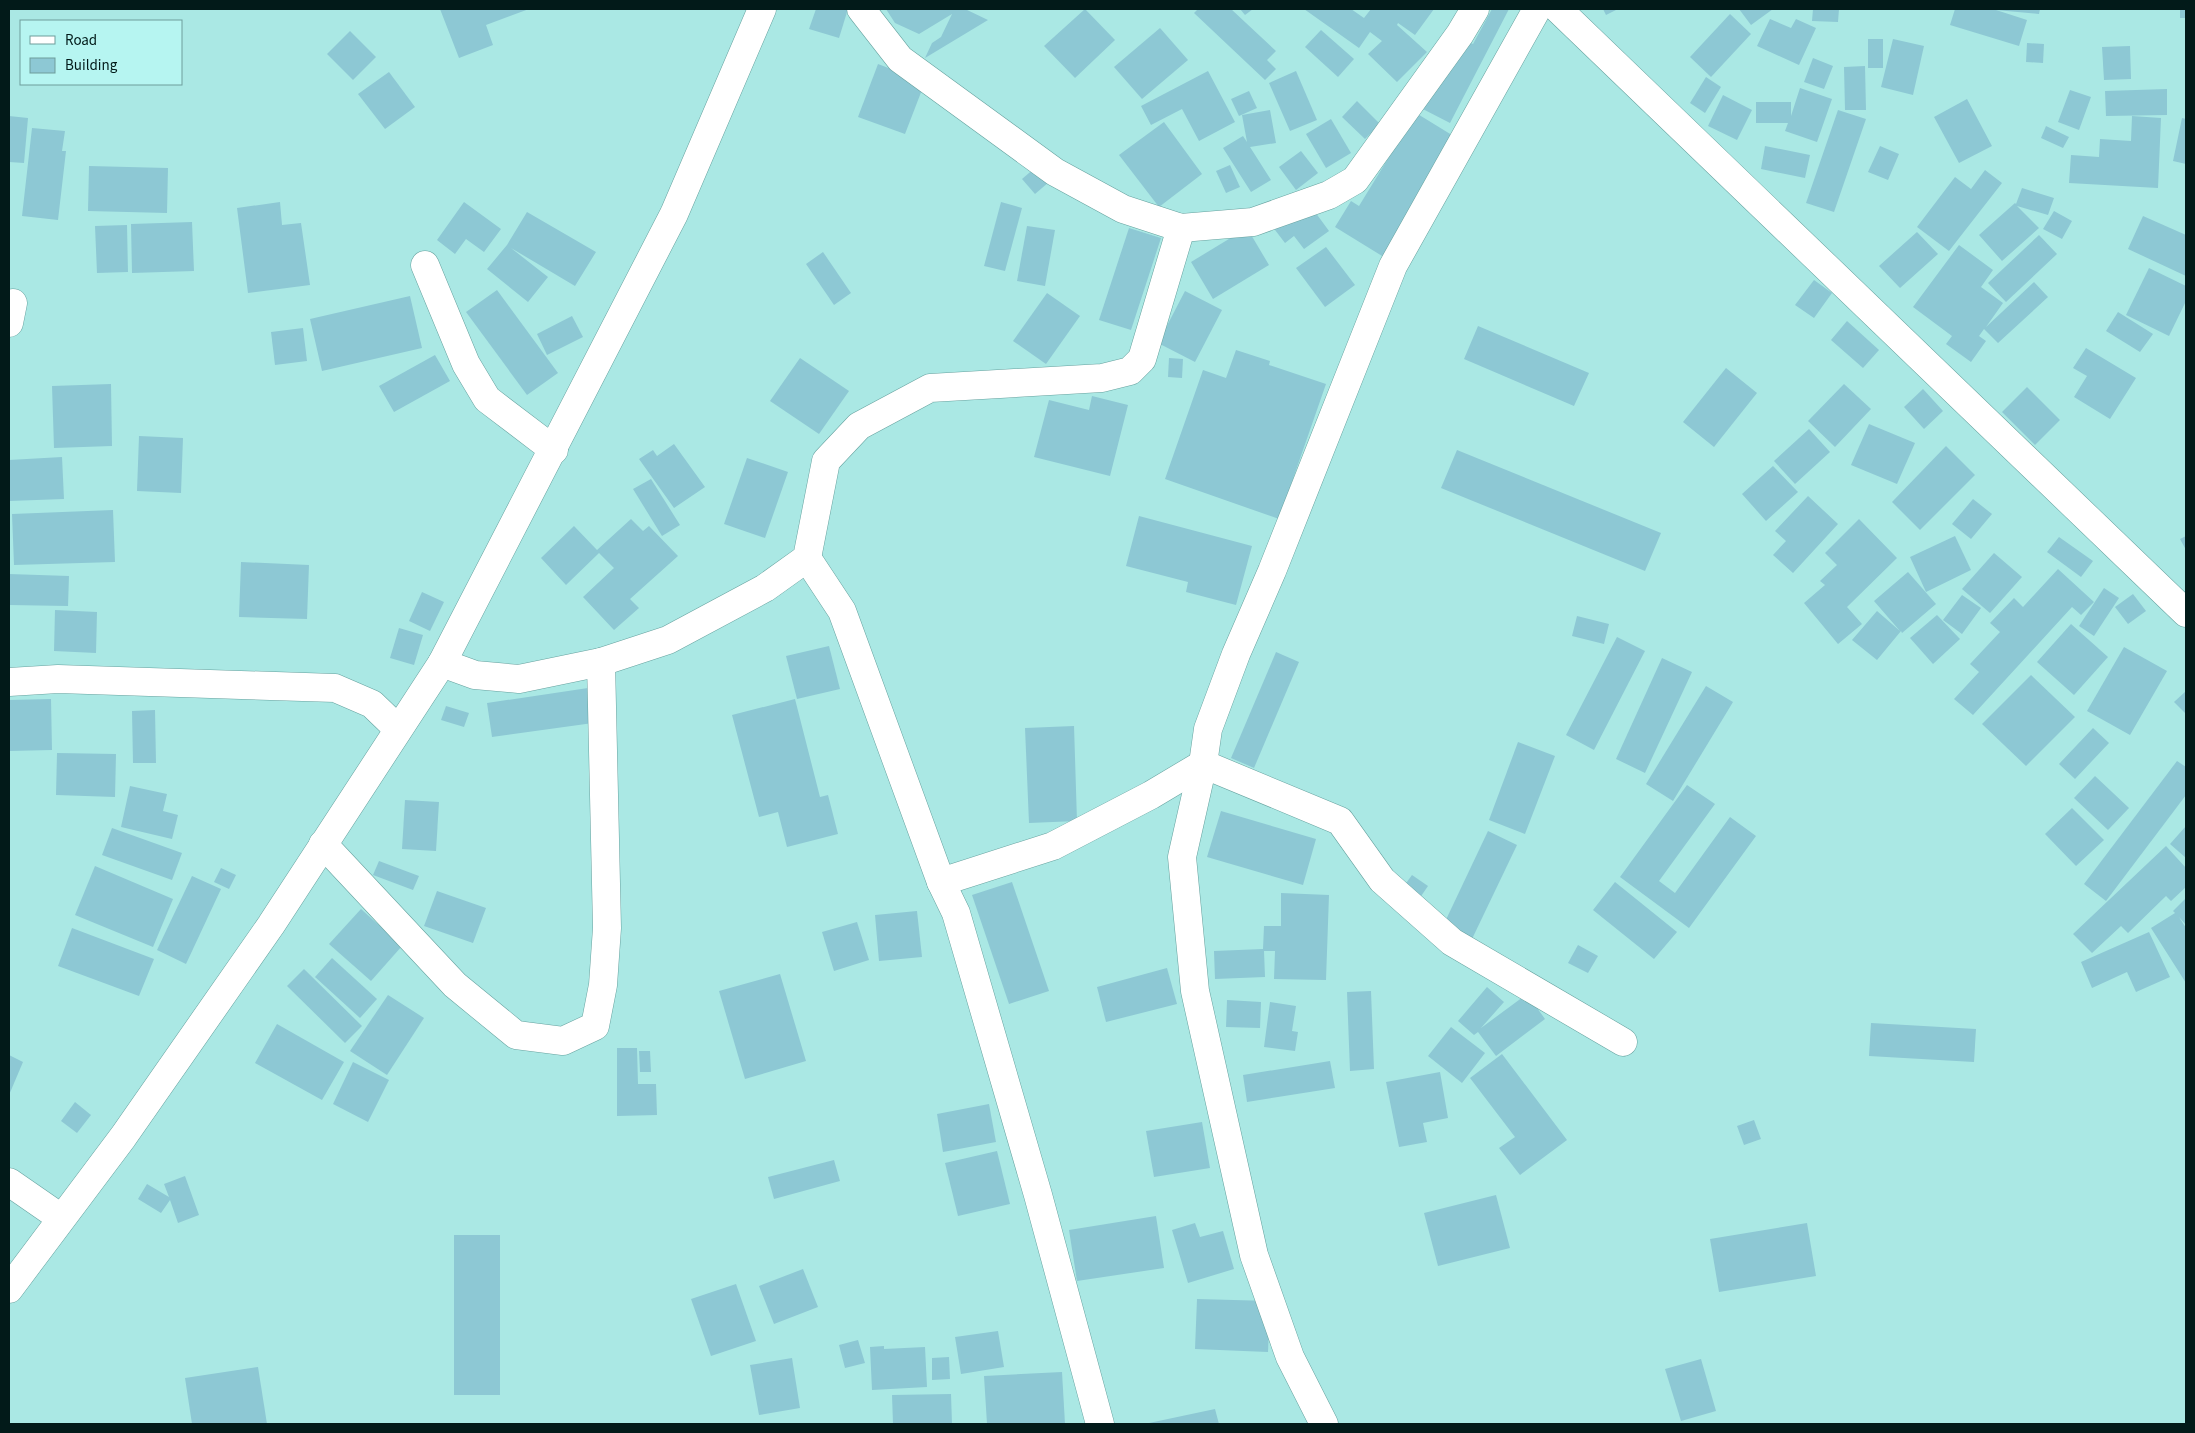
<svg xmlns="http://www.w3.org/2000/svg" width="2195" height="1433" viewBox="0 0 2195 1433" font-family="'Source Sans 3',sans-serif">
	<rect width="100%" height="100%" fill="#aae8e4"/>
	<g fill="#8dc8d4">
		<polygon points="440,9 529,9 486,25 493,45 459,58"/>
		<polygon points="816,9 848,9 839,38 809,29"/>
		<polygon points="886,9 965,9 988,20 925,58 932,43 941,37 952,14 919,34 895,23"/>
		<polygon points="1085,9 1115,40 1075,78 1044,46"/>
		<polygon points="1198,9 1231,9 1276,51 1267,60 1276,69 1265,80 1194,13"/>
		<polygon points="1240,9 1253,9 1245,15"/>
		<polygon points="1304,9 1351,9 1364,18 1371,9 1434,9 1415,35 1398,23 1397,25 1427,52 1397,82 1368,54 1382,41 1370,32 1359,48"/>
		<polygon points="1492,9 1509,9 1450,123 1415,105 1460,38 1473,44"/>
		<polygon points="1603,9 1618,9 1606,15"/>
		<polygon points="1739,9 1773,9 1751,25"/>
		<polygon points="1813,9 1839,9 1838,22 1812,21"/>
		<polygon points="1955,9 2040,9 2039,14 1996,10 2027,20 2019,46 1950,25"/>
		<rect x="2180" y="9" width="6" height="9"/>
		<polygon points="1730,14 1751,34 1711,77 1690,57"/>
		<polygon points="1770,19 1791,28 1796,19 1816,28 1799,65 1757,46"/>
		<polygon points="1160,28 1188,60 1142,99 1114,67"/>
		<polygon points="1321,30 1354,59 1338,77 1305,47"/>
		<polygon points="350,31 376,57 353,80 327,54"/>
		<rect x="1868" y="39" width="15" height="29"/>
		<polygon points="1893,39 1924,46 1913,95 1881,87"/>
		<polygon points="2027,43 2044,44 2043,63 2026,62"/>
		<polygon points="2130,46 2131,79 2104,80 2102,47"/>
		<polygon points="1813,58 1833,66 1824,89 1804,82"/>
		<polygon points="878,64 925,82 905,134 858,117"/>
		<polygon points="1865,66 1866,110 1845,110 1844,67"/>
		<polygon points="1208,71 1235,122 1199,141 1182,109 1151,125 1141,106"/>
		<polygon points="1296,71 1317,120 1290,131 1269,83"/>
		<polygon points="389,72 415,107 385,129 358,94"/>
		<polygon points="1706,77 1721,87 1705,113 1690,103"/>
		<polygon points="1800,88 1832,99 1817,142 1785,131 1788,123 1756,123 1756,102 1791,102 1791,116"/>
		<polygon points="2167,89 2167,115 2106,116 2105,91"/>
		<polygon points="2070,90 2091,97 2079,130 2058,122"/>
		<polygon points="1249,91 1257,108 1239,116 1231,99"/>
		<polygon points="1723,95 1752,110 1737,140 1708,126"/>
		<polygon points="1967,99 1992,146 1959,163 1934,117"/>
		<polygon points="1357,101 1380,124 1365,139 1342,117"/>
		<polygon points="1270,110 1276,143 1250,147 1271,180 1251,192 1223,148 1243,136 1247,142 1242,115"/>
		<polygon points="1838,110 1866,119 1834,212 1806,203"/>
		<polygon points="1416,113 1460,140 1387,259 1335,227 1351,201 1359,206"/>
		<polygon points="9,116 28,118 24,163 9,162"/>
		<polygon points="2132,116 2161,118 2158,188 2069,183 2071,155 2099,157 2100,139 2131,141"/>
		<polygon points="2182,118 2186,119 2186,164 2173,161"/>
		<polygon points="1331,119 1351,153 1326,168 1306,134"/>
		<polygon points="1164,122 1202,174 1159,207 1119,155"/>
		<polygon points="2046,126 2069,137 2063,148 2041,138"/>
		<polygon points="32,128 65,131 62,151 66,151 58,220 22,216"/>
		<polygon points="1765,146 1810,155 1805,178 1761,169"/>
		<polygon points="1880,146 1899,154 1888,180 1868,172"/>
		<polygon points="1301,151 1318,173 1296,190 1279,167"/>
		<polygon points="1230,165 1240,187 1226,193 1216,171"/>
		<polygon points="89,166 168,168 167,213 88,211"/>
		<polygon points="1036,167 1049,182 1035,194 1022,179"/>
		<polygon points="1985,170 2002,183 1949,251 1917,227 1955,177 1971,189"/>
		<polygon points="2022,188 2054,198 2048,215 2017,206 2039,228 2002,261 1979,235 2015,203 2016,204"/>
		<polygon points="1307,201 1329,231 1304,249 1294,236 1285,243 1272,226"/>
		<polygon points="280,202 282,225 301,223 310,285 248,293 237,208"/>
		<polygon points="464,202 501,229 484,252 466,239 455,254 437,240"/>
		<polygon points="1001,202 1022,208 1005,271 984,266"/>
		<polygon points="2054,211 2072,221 2062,239 2043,229"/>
		<polygon points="527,212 596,252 575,286 511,248 548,277 528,302 487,269 507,245"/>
		<polygon points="2143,216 2186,235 2186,276 2128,249"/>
		<polygon points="192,222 194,271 132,273 131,224"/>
		<polygon points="127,225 128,272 97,273 95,226"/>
		<polygon points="1027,226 1055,230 1045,286 1017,281"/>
		<polygon points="1129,228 1161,238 1131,330 1099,320"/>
		<polygon points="1247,228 1269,265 1213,299 1191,262"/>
		<polygon points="1917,232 1938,254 1900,288 1879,266"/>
		<polygon points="2039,235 2057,254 2006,302 1988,283"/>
		<polygon points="1959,245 1993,270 1981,287 2003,303 1986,327 2034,282 2048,297 1998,343 1984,329 1979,336 1986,341 1971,362 1946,344 1952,336 1913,307"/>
		<polygon points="1326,247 1355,285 1325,307 1296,268"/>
		<polygon points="823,252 851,293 834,305 806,264"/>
		<polygon points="2149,268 2186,286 2186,301 2169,336 2126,315"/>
		<polygon points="1814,280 1832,293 1814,318 1795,305"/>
		<polygon points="497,290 558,373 527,395 466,312"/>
		<polygon points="1185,291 1222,310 1195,362 1158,343"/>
		<polygon points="1047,293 1080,316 1046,364 1013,341"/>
		<polygon points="410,296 422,348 322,371 310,319"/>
		<polygon points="2118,312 2153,334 2140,352 2106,331"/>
		<polygon points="572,316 583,337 547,355 537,334"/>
		<polygon points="1847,321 1879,350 1863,368 1831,340"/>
		<polygon points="1478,326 1589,373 1574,406 1464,359"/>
		<polygon points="303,328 307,361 275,365 271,332"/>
		<polygon points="2086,348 2136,378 2110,419 2074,397 2087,376 2073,368"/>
		<polygon points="1236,350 1270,361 1269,365 1326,384 1279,519 1165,479 1203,370 1226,378"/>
		<polygon points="435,355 450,381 394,412 379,386"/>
		<polygon points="800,358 849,391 819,434 770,401"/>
		<polygon points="1169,358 1183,359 1182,378 1168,377"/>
		<polygon points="1726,368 1757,393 1714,447 1683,422"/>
		<polygon points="111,384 112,446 54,448 52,386"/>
		<polygon points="1844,384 1871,409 1835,447 1808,421"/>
		<polygon points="2027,387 2060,420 2035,445 2002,412"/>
		<polygon points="1923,389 1943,411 1924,429 1904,407"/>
		<polygon points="1092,396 1128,405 1110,476 1034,457 1049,400 1089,410"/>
		<polygon points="1869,424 1915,443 1897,484 1851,465"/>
		<polygon points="1809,429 1830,452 1795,484 1774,461"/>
		<polygon points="139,436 183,438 181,493 137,491"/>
		<polygon points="674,444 705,487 674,508 639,459 653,450 657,456"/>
		<polygon points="1946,446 1975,475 1920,530 1892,502"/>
		<polygon points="1457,450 1661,533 1645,571 1441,488"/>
		<polygon points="62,457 64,499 9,501 9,460"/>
		<polygon points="747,458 788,472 765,538 724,524"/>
		<polygon points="1773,466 1798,492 1766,521 1742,494"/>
		<polygon points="651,479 680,525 662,536 633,489"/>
		<polygon points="1808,496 1838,524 1793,573 1773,555 1786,541 1775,531"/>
		<polygon points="1973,499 1992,514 1971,539 1952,524"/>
		<polygon points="113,510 115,562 14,565 12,514"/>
		<polygon points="1139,516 1252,546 1236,605 1186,592 1188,582 1126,566"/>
		<polygon points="631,519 643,531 649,526 678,556 630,599 639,608 614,630 583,597 614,568 599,553 566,585 541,558 574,526 597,550"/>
		<polygon points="1859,519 1897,558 1847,607 1862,624 1838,644 1804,603 1825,585 1820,581 1837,565 1825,553"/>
		<polygon points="1955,536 1971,570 1926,592 1910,557"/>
		<polygon points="2186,536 2186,550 2180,539"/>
		<polygon points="2059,537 2093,561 2081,577 2047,552"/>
		<polygon points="1994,553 2022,577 1990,613 1962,589"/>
		<polygon points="241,562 309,565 307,619 239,617"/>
		<polygon points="2058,569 2094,602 2081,615 2072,607 1973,715 1954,699 1979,672 1970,664 2000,632 1990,623 2014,598 2023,607"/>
		<polygon points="1908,572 1936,604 1902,633 1901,631 1877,660 1852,640 1877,611 1900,631 1874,601"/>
		<polygon points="9,574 69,576 68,606 9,605"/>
		<polygon points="2104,588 2119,598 2094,636 2079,626"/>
		<polygon points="422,592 444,602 430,631 409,621"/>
		<polygon points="2133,594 2146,611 2128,624 2115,607"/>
		<polygon points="1962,595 1981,608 1962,634 1943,620"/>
		<polygon points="55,610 97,612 96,653 54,651"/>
		<polygon points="1937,615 1960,639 1933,664 1910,638"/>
		<polygon points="1577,616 1609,624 1604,644 1572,636"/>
		<polygon points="2071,624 2108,657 2074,695 2037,662"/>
		<polygon points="399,628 423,635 414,665 390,658"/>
		<polygon points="1617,637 1645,651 1594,750 1566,735"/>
		<polygon points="829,646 840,689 797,699 786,656"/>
		<polygon points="2124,647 2167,671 2130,735 2087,711"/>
		<polygon points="1276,652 1299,662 1254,768 1231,758"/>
		<polygon points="1662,658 1692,672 1645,773 1616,759"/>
		<polygon points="2031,675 2075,717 2026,766 1982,724"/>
		<polygon points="1706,686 1733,702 1673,801 1646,784"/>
		<polygon points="588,688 593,723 492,737 487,703"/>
		<polygon points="2186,691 2186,714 2174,702"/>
		<polygon points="51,699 52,750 9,751 9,700"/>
		<polygon points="795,699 820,797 828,795 838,834 787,847 778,812 759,817 732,715"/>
		<polygon points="446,706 469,713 464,727 441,720"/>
		<polygon points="155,710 156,763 133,763 132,711"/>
		<polygon points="1074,726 1077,821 1029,823 1025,728"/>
		<polygon points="2093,728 2109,743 2075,779 2059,764"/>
		<polygon points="1518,742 1555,756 1525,834 1489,820"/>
		<polygon points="57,753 116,754 115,797 56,795"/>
		<polygon points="2177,761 2186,767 2186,795 2106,901 2084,884"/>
		<polygon points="2095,776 2129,808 2108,830 2074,798"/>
		<polygon points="1687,785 1715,804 1659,881 1675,893 1730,817 1756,836 1689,928 1620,877"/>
		<polygon points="130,786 167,794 163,811 178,815 172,839 121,827"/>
		<polygon points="405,800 439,802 436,851 402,849"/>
		<polygon points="2072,808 2104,840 2076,866 2045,834"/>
		<polygon points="1221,811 1316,839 1303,885 1207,857"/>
		<polygon points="2186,826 2186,858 2170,844"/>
		<polygon points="112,828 182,853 172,880 102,855"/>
		<polygon points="1488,831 1517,845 1472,939 1443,926"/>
		<polygon points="2166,846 2186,868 2186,887 2171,901 2166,896 2128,933 2121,926 2092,953 2073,934"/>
		<polygon points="379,861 419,876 413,890 373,875"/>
		<polygon points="95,866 173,899 153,947 75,915"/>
		<polygon points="221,868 236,875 229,889 214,882"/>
		<polygon points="1412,875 1428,886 1417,902 1401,890"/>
		<polygon points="192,876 221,889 186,964 157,950"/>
		<polygon points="1012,882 1049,991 1009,1004 972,895"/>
		<polygon points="1615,882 1677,932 1654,959 1593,910"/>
		<polygon points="437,891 486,908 473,943 424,926"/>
		<polygon points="1281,893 1329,895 1326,980 1274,979 1275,951 1264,951 1265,977 1215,979 1214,951 1263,949 1264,926 1281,926"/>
		<polygon points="2186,898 2186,925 2179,917 2186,928 2186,983 2151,928 2175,913 2173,911"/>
		<polygon points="361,909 402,946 371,981 329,944"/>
		<polygon points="917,911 922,957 879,961 875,915"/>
		<polygon points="857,922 869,960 834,971 822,932"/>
		<polygon points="72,928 154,959 139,996 58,966"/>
		<polygon points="2149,932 2170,977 2136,992 2127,972 2092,988 2081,962"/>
		<polygon points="1578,945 1598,956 1588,973 1568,963"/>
		<polygon points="332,958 377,999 360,1018 315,977"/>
		<polygon points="1167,968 1177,1004 1106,1022 1097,987"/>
		<polygon points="304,969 362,1026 345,1043 287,986"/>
		<polygon points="780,974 806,1061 745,1079 719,991"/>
		<polygon points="1487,987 1504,1002 1481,1028 1527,994 1545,1019 1496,1056 1478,1032 1474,1035 1458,1021"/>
		<polygon points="1371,991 1374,1069 1350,1071 1347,992"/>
		<polygon points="388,995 424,1018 387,1075 350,1051"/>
		<polygon points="1227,1000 1261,1002 1260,1028 1226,1027"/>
		<polygon points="1270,1002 1296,1006 1292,1031 1298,1032 1295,1051 1264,1047"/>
		<polygon points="1871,1023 1976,1029 1974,1062 1869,1056"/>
		<polygon points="277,1024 344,1062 322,1100 255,1063"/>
		<polygon points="1451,1027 1485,1053 1462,1083 1428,1056"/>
		<polygon points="617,1048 637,1048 638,1084 656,1084 657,1115 617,1116"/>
		<polygon points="639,1051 650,1051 651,1072 640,1072"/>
		<polygon points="1502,1054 1567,1140 1520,1175 1499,1148 1515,1137 1470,1078"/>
		<polygon points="9,1055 23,1062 9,1095"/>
		<polygon points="1330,1061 1335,1088 1247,1102 1243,1075"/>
		<polygon points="353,1062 389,1080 368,1122 333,1104"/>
		<polygon points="1440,1072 1448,1118 1423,1123 1427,1142 1399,1147 1386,1082"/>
		<polygon points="75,1102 91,1115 77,1133 61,1121"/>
		<polygon points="989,1104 996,1142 943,1152 937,1114"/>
		<polygon points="1754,1120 1761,1139 1744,1145 1737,1126"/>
		<polygon points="1202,1122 1210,1168 1154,1177 1146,1131"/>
		<polygon points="997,1151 1010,1204 958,1216 945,1163"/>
		<polygon points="834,1160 840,1181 774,1199 768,1177"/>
		<polygon points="185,1176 199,1215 178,1223 170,1200 161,1213 138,1199 147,1184 169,1197 164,1184"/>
		<polygon points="1496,1195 1510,1248 1438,1266 1424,1213"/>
		<polygon points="1156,1216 1164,1268 1077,1281 1069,1230"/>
		<polygon points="1195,1223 1200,1237 1223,1231 1234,1269 1188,1283 1172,1230"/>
		<polygon points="1807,1223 1816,1276 1719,1292 1710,1239"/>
		<rect x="454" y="1235" width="46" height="160"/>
		<polygon points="803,1269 818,1307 774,1324 759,1286"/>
		<polygon points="736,1284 756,1341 711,1356 691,1299"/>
		<polygon points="1197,1299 1270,1301 1268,1352 1195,1349"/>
		<polygon points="998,1331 1004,1367 961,1374 955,1337"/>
		<polygon points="858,1340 865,1363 845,1368 839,1345"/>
		<polygon points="884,1346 884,1349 925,1347 927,1387 872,1390 870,1347"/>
		<polygon points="949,1357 950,1379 932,1380 932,1358"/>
		<polygon points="792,1358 800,1408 759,1415 750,1365"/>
		<polygon points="1701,1359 1716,1411 1681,1421 1665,1369"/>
		<polygon points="258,1367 267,1424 192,1424 185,1378"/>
		<polygon points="1062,1372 1065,1424 987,1424 984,1376"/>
		<polygon points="951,1394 952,1424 893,1424 892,1395"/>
		<polygon points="1215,1409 1219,1424 1150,1424 1149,1423"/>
	</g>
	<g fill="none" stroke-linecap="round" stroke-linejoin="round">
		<g stroke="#66a29f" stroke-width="29">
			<g id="minor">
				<polyline points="861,9 900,59 1055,172 1123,209 1181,228 1253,222 1329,195 1355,180 1460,34 1475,9"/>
				<polyline points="1558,9 2186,613"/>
				<polyline points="425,265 466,364 487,399 554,450"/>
				<polyline points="9,323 13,303"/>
				<polyline points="807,558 842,611 941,882 956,913 1038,1195 1100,1424"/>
				<polyline points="442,663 475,675 519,679 601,662 668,640 765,588 807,558 826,461 859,426 930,388 1102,378 1130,371 1142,359 1181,228"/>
				<polyline points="9,682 58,679 335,688 372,704 398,729"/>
				<polyline points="323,844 455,985 516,1035 563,1041 595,1026 603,985 607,928 601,662"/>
				<polyline points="941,882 1053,846 1151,795 1203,764 1340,821 1382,880 1452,942 1623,1042"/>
				<polyline points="9,1182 61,1218"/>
				<polyline points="1324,1424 1290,1357 1254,1255 1195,991 1182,857 1203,764 1208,729 1236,654 1272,571 1393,266 1537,9"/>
			</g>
		</g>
		<g stroke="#66a29f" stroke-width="29">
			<polyline id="major" points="9,1289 123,1137 271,925 442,663 674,214 762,9"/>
		</g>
		<use href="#minor" stroke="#fff" stroke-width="28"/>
		<use href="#major" stroke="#fff" stroke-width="28"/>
	</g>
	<rect width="2195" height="1433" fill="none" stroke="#021a19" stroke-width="20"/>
	<rect x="20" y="20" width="162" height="65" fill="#b6f5f1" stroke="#6e9d9b"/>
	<rect x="30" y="36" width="25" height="8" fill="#ffffff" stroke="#6e9d9b"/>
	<text x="65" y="45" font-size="15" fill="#021a19">Road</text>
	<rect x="30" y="58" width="25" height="15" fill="#8dc8d4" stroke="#6e9d9b"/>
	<text x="65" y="70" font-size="15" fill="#021a19">Building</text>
</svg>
